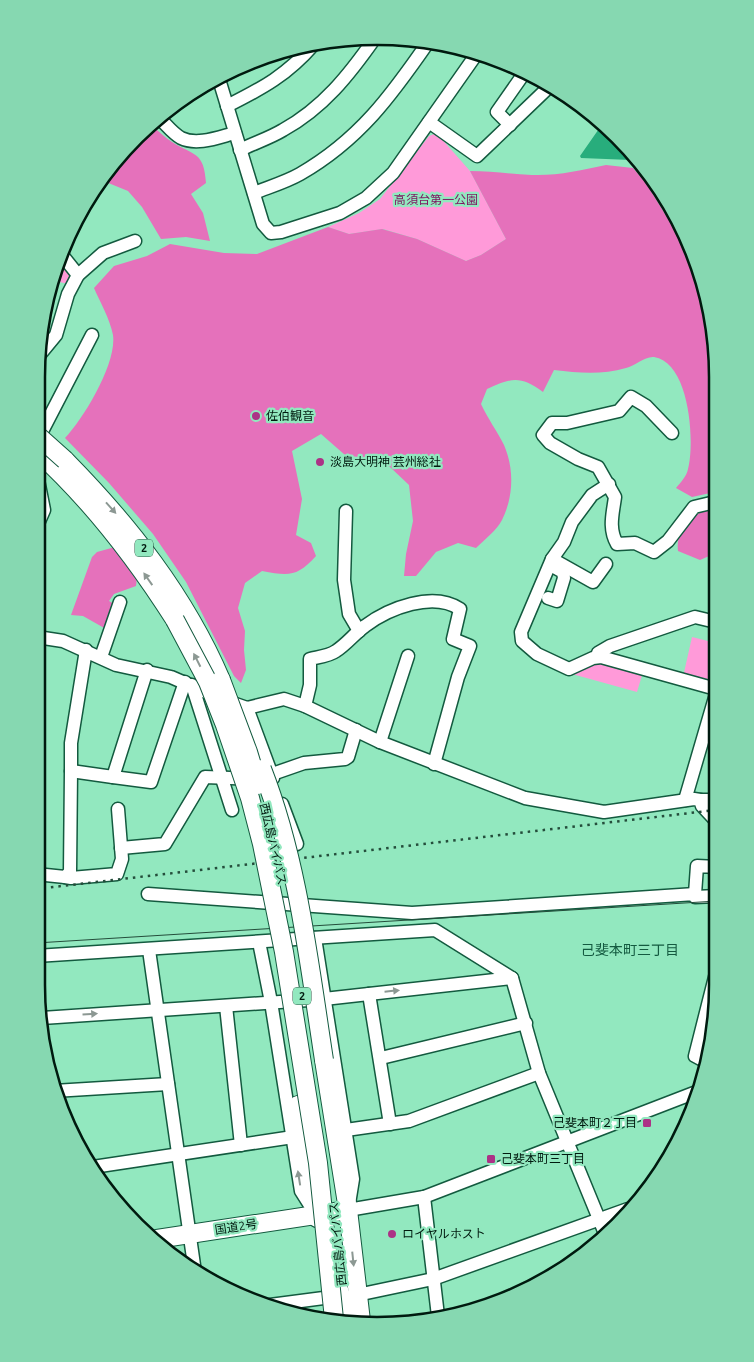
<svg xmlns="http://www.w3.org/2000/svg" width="754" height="1362" viewBox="0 0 754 1362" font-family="Ubuntu,'Noto Sans JP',sans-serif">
	<rect width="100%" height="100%" fill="#92e8bf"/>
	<g fill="#ff9ad9">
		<polygon points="434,134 440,137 470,171 506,239 481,255 466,261 417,239 383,229 349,234 328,227 359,213 380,199 429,136"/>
		<polygon points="61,256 77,275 72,285 51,280"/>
		<polygon points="692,637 716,643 716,665 711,684 683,677"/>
		<polygon points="594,662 643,672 637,692 572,674"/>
	</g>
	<g fill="#e571bb">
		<path d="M150,125C158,130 164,137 172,142C194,156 204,151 206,183L191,194L203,213L210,241L186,237L161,239L142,207L128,191L101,180L121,153Z"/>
		<path d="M606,165L633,168L646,183L689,253L700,267L715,333V492L692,497L676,488C680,483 687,476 688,469C695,442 690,363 654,357C645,356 635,366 626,368C602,375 579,373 554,370L543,392C520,375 511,378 487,389L481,404C488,419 497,431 504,445C514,468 514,496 502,520C497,530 484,540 476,548L458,543L436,552L416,576H404L406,554L413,521L409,485L390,467L371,459L345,455L321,434L292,451L302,499L296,535L311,543L316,556C297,577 289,576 262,571L245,583L238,608L245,631L244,650L246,670L241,683L234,676L186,582L153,534L109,483L65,438C84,418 117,363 113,335C110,319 100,302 94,288L114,266L147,256L170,244L224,253L257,254L328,227L349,234L382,229L417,239L466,261L481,255L506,239L470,171C491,171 511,174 532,175C557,176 582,170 606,165Z"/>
		<path d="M715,505L716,553L700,560L678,551C675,527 695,513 715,505Z"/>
		<polygon points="115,547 137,577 136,586 114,594 109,601 116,605 106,629 83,616 71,615 92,557 97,552"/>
	</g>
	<polygon fill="#28ad7c" points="603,123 652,178 649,179 631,160 581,158 580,156"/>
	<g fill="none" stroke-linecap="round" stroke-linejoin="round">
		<g stroke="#135a3f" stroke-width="15">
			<g id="minor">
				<polyline points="218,76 263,224 271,233 281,232 340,213 366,198 393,173 478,52"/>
				<path d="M227,106C263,88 287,75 314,44"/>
				<path d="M158,117C166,124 172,133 181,138C197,146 219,137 235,133"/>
				<polyline points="429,122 477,156 551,85"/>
				<polyline points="510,125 497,112 525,72"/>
				<path d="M240,150C254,143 270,138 283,130C323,108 349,75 375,38"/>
				<path d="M254,193C269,187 286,182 300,174C359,140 391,96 429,41"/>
				<polyline points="62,255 78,275"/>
				<polyline points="37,358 56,335 68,294 78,275 103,253 135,241"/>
				<path d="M672,433L646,406L631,397L619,411L567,423H552L543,435L550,443L578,459L598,467L615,497C613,513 608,528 617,544L635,543L654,552L668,541L694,507L715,502"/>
				<polyline points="37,441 92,335"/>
				<polyline points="609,484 592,495 572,522 564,542 552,559 521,632 522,641 537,654 569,669 593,658 601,657 716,689"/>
				<polyline points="346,511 344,580 349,614 359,631"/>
				<polyline points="37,526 44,510 37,475"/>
				<polyline points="552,559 593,582 606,564"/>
				<polyline points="548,598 557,601 564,578 563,572 552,566"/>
				<polyline points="37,637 63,641 116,665 171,677 224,700 247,708 284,699 305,706 380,742 525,798 604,812 694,799 700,800 702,806 716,821"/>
				<polyline points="101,657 120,602"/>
				<polyline points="597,657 598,653 610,646 695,617 716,622"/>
				<polyline points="192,685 232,810"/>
				<path d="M305,706L310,685V659C318,657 329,656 336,651C347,644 355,633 365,626C389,608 433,591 460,609L453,639L470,646L458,677L434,764"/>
				<polyline points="247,708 273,778"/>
				<polyline points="380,742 408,656"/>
				<polyline points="71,771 71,743 86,650"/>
				<polyline points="113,777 151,782 185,682"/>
				<polyline points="685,800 716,694"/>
				<polyline points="700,800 716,800"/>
				<polyline points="282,804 297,844"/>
				<polyline points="121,848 165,844 205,777 258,779 304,763 345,759 348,757 356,730"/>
				<polyline points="36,874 65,877 70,872 71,771 113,777 147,670"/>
				<polyline points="65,877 71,878 117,874 122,859 118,809"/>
				<polyline points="148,894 412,913 695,894 695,897 717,896"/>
				<polyline points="695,894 697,866 717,867"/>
				<polyline points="315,938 353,1179 348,1210 424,1197 699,1091"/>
				<polyline points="259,942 271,1002 301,1191 313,1210"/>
				<polyline points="149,950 195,1272"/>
				<polyline points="36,956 435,930 512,978 539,1073 606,1236"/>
				<polyline points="369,994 390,1124"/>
				<polyline points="226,1006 241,1145"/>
				<polyline points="42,1018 324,999 512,978"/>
				<polyline points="381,1058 526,1023"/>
				<polyline points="708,1063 695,1056 717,969"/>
				<polyline points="54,1091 168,1084"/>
				<polyline points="346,1130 409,1121 539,1073"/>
				<polyline points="93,1167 293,1137"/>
				<polyline points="424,1197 438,1316"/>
				<polyline points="357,1295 433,1279 628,1209"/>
				<polyline points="270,1305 339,1296"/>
			</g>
		</g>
		<g stroke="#135a3f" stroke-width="20">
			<g id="highway">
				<path d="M37,451C92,501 135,557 175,620"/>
				<path d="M65,460C129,525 185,596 221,680"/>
				<polyline points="324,1060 348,1210 361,1321"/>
				<polyline points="298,1105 317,1218"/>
				<polyline points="157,1239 348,1210"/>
				<polyline points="333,1271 341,1296 344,1320"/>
			</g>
		</g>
		<use href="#minor" stroke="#fff" stroke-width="12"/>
		<use href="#highway" stroke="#fff" stroke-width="18"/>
		<polyline stroke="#244d3b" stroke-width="1" points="36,943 717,901"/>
		<polyline stroke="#244d3b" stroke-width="2.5" stroke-dasharray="2.5 5" stroke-linecap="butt" points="36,889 716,810"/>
		<g stroke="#135a3f" stroke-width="20" stroke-linecap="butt">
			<g id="highway-bridge">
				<polyline points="37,435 65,460"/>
				<polyline points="175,620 208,682 225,725 250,798 262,844 284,952 318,1163 334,1319"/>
				<polyline points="221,680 248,752 258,785"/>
				<path d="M262,769C298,861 309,963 324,1060"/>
			</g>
		</g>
		<use href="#highway-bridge" stroke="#fff" stroke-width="18"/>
	</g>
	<defs><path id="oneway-solid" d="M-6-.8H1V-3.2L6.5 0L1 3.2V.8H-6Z" transform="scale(1.25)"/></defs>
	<g fill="#8c9893">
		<use href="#oneway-solid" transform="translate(111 508) rotate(48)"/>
		<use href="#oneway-solid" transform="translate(148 579) rotate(-125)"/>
		<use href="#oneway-solid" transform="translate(197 660) rotate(-117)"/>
		<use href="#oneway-solid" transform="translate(392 991) rotate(-6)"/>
		<use href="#oneway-solid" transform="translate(90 1014) rotate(-4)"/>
		<use href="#oneway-solid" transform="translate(299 1178) rotate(-99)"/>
		<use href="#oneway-solid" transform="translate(353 1259) rotate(84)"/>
	</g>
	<g fill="#ac3286" stroke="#92e8bf" stroke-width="2">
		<circle cx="256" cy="416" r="5"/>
		<circle cx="320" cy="462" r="5"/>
		<rect x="642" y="1118" width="10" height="10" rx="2.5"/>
		<rect x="486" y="1154" width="10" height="10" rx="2.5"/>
		<circle cx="392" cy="1234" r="5"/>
	</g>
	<g text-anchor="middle" stroke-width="4.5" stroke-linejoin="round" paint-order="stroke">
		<g fill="#92e8bf" stroke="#2c5844" stroke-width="1">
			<rect x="135" y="539.5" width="18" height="17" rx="4"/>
			<rect x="293" y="987.5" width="18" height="17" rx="4"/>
		</g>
		<g font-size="11" font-weight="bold" fill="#001a0f">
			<text x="144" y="552">2</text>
			<text x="302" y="1000">2</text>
		</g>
		<g font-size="12" fill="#7d145f" stroke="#92e8bf">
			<text x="436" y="204">高須台第一公園</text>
		</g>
		<g font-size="12" fill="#001a0f" stroke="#92e8bf" text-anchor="start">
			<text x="266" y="420">佐伯観音</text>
			<text x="330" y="466">淡島大明神 芸州総社</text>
			<text x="637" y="1127" text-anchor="end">己斐本町２丁目</text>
			<text x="501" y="1163">己斐本町三丁目</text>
			<text x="402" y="1238">ロイヤルホスト</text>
		</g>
		<g font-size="12" fill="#001a0f" stroke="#92e8bf">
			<text transform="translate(273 844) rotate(77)" y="4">西広島バイパス</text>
			<text transform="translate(236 1227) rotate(-9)" y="4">国道2号</text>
			<text transform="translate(338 1244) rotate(-96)" y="4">西広島バイパス</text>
		</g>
		<g font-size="14" fill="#145a40" stroke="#92e8bf">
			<text x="630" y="955">己斐本町三丁目</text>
		</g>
	</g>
	<path d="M0 0H754V1362H0ZM377 45H377A332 332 0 0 1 709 377V985A332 332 0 0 1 377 1317H377A332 332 0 0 1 45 985V377A332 332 0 0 1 377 45Z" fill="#86d8b1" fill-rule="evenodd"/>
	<path fill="none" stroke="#001a0f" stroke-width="2.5" d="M377 45H377A332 332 0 0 1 709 377V985A332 332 0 0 1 377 1317H377A332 332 0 0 1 45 985V377A332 332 0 0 1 377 45Z"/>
</svg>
